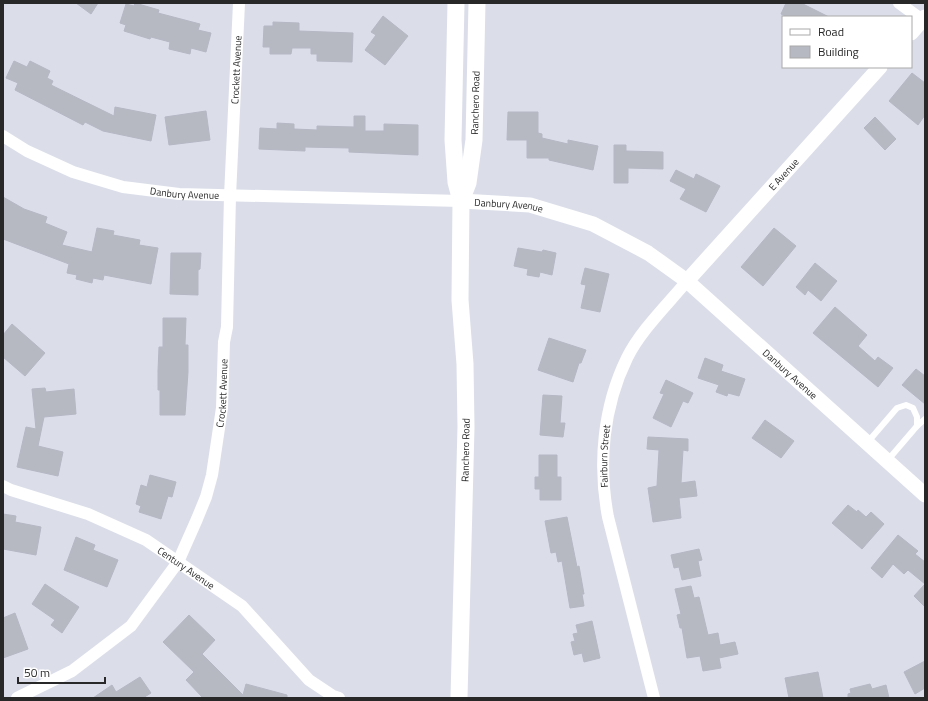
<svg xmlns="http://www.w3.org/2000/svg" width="928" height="701" viewBox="0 0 928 701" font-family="'Titillium Web',sans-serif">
	<rect width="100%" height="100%" fill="#dbdee9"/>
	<g fill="#b7b9c2" stroke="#b5b7c4">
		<polygon points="76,3 98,3 91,14"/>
		<polygon points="135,3 159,10 158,13 200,24 198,30 211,33 206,52 191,48 190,54 169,49 170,42 151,37 150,39 124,31 126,25 120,23 126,4 134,6"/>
		<polygon points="786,3 801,3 829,17 788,17 781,14"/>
		<polygon points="383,16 408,36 385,65 365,50 376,35 371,32"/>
		<polygon points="273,22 299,23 299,31 353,33 352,62 317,61 317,54 311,54 311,48 292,48 291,54 270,54 270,47 263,47 264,26 273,26"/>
		<polygon points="14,61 27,67 30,61 50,71 47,78 53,81 51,85 114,116 115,107 156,115 151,141 103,131 85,122 83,125 15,90 18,83 6,78"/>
		<polygon points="912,73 925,83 925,115 918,125 889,101"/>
		<polygon points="206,111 210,140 169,145 165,117"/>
		<polygon points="508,112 538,112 538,133 542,134 542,138 568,144 568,140 598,146 593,170 549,160 549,158 527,158 527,140 507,140"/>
		<polygon points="354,116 365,116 365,131 384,131 384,124 418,125 418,155 349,152 349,148 305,147 305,151 259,149 260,128 277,129 277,123 294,124 294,129 317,130 317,126 354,127"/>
		<polygon points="875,117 896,139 885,150 864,128"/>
		<polygon points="614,145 626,145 626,151 663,152 663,169 628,168 628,183 614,183"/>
		<polygon points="676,170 694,179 696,174 720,186 706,212 680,199 686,189 670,181"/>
		<polygon points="3,197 24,209 47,217 45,223 67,232 62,245 92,252 97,228 114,231 113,235 140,240 139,245 158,248 151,284 104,275 103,280 93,278 92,283 76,279 77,275 67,273 69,264 3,239"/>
		<polygon points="774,228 796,246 763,286 741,267"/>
		<polygon points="518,248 542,252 543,250 556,253 552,275 540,272 539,277 527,275 528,269 514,266"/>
		<polygon points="171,253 201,253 200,269 198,270 198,295 170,294"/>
		<polygon points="815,263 837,281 821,301 808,290 805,295 796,287"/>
		<polygon points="585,268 609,274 600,312 581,308 586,285 581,284"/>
		<polygon points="835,307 867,335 858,346 875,361 878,357 893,368 878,387 813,333"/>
		<polygon points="163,318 186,318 185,345 188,345 188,372 185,415 160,415 160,390 158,390 158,371 159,347 163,347"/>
		<polygon points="12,324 45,353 25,376 3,357 3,335"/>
		<polygon points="549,338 586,350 581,363 579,363 573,382 538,370"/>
		<polygon points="705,358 723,365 721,371 745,379 739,396 728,393 727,396 716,392 719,385 698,378"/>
		<polygon points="916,369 925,376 925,404 902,385"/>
		<polygon points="666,380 693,393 688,403 683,401 671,427 653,418 664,394 660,393"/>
		<polygon points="45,388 46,392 74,389 76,414 44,417 38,446 63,452 58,476 17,467 26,427 36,429 32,389"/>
		<polygon points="543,395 562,396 560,423 565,423 563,437 540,435"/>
		<polygon points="765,420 794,441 781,458 752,438"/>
		<polygon points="648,437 688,439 688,451 683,450 681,483 695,481 697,496 679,498 681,518 653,522 648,488 657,486 659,450 647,449"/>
		<polygon points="539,455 557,455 557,477 561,477 561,500 540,500 540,489 535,489 535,477 539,477"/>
		<polygon points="150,475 176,482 172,497 168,496 161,519 139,512 141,506 136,504 141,485 147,487"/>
		<polygon points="848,505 857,512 858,510 866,517 871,512 884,524 862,549 832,523"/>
		<polygon points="3,514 16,516 15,522 41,527 36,555 3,549"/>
		<polygon points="567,517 577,567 579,566 584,594 582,594 584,606 570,608 562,561 558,562 556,552 551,553 545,521"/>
		<polygon points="898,535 918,551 915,554 925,562 925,584 908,570 904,574 893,564 882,578 871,568"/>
		<polygon points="76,537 95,545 93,550 118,560 107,587 64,570"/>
		<polygon points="699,549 702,560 698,561 701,576 682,580 679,567 674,568 671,555"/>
		<polygon points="45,584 79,607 62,633 51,625 55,620 32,604"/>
		<polygon points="925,584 925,607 914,596"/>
		<polygon points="691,586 694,598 699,597 708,635 718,633 720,645 735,642 738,654 719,658 721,668 703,671 700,656 687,658 682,628 680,628 677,615 681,614 675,589"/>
		<polygon points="15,613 28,649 3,658 3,618"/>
		<polygon points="189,615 215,640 202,654 243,695 246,684 287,695 287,698 203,698 186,680 194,672 163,642"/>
		<polygon points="592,621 600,658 584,662 582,653 574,655 571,642 575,641 573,634 578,633 576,625"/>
		<polygon points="925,661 925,688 915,694 904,672"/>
		<polygon points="818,672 823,698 789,698 785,678"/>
		<polygon points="140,677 151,693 143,698 93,698 112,685 116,692"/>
		<polygon points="870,684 872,689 886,685 889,698 848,698 848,694 851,693 850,689"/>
	</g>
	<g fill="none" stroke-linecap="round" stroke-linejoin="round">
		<g stroke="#fff" stroke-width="6">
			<polyline points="917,426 925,419"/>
			<polyline points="867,443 897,408 906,405 913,408 917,417 917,426 887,461"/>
		</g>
		<g stroke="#fff" stroke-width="12">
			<polyline points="899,3 925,22"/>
			<path id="s1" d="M3,136L27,151L73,172L123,187L179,194L461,201"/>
			<path id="s2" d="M3,486L11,490L88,514L146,540L242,606L309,680L333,696L339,698"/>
			<path id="s3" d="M17,698L72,671L131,626L178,562L197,519L206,497L212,475L222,408L224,342L227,327L230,196L239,3"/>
			<path id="s4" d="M654,698L608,517C598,464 603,407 627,358C640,331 668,304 687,281"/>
		</g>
		<g stroke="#fff" stroke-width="15">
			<polyline points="911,33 925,17"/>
			<path id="s5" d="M461,201L530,205L593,224L648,253L687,281L925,495"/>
			<path id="s6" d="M687,281L880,67"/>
		</g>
		<g stroke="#fff" stroke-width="17">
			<polyline points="456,3 453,140 456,182 461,201 460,300 465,364 466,427 459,698"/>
			<path id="s7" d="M461,201L468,183L474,140L477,3"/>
		</g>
	</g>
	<g text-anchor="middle" stroke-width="3" stroke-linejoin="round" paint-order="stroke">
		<g font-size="10" fill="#282828" stroke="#fff">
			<text dy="4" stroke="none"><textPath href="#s3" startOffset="715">Crockett Avenue</textPath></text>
			<text dy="4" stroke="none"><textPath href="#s7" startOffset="100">Ranchero Road</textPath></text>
			<text dy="4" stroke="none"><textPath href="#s6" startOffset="144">E Avenue</textPath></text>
			<text dy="4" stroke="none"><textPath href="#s1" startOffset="193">Danbury Avenue</textPath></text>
			<text dy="4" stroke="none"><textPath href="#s5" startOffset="48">Danbury Avenue</textPath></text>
			<text dy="4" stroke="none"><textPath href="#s5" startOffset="384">Danbury Avenue</textPath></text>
			<text dy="4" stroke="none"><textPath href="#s3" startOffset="391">Crockett Avenue</textPath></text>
			<text transform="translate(465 450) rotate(-89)" y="4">Ranchero Road</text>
			<text dy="4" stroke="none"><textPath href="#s4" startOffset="248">Fairburn Street</textPath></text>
			<text dy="4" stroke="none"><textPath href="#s2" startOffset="202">Century Avenue</textPath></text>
		</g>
	</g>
	<rect width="928" height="701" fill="none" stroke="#282828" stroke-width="8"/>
	<rect x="782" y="16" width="130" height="52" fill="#ffffff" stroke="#a9a9a9"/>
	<rect x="790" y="29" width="20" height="6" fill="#ffffff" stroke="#a9a9a9"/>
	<text x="818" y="36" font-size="12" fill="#282828">Road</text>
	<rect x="790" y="46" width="20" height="12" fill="#b7b9c2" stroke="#a9a9a9"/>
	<text x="818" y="56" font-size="12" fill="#282828">Building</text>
	<path d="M18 677v6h87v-6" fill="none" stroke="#282828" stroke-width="2"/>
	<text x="24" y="677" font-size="12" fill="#282828" stroke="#ffffff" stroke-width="3" paint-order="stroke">50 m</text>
</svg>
